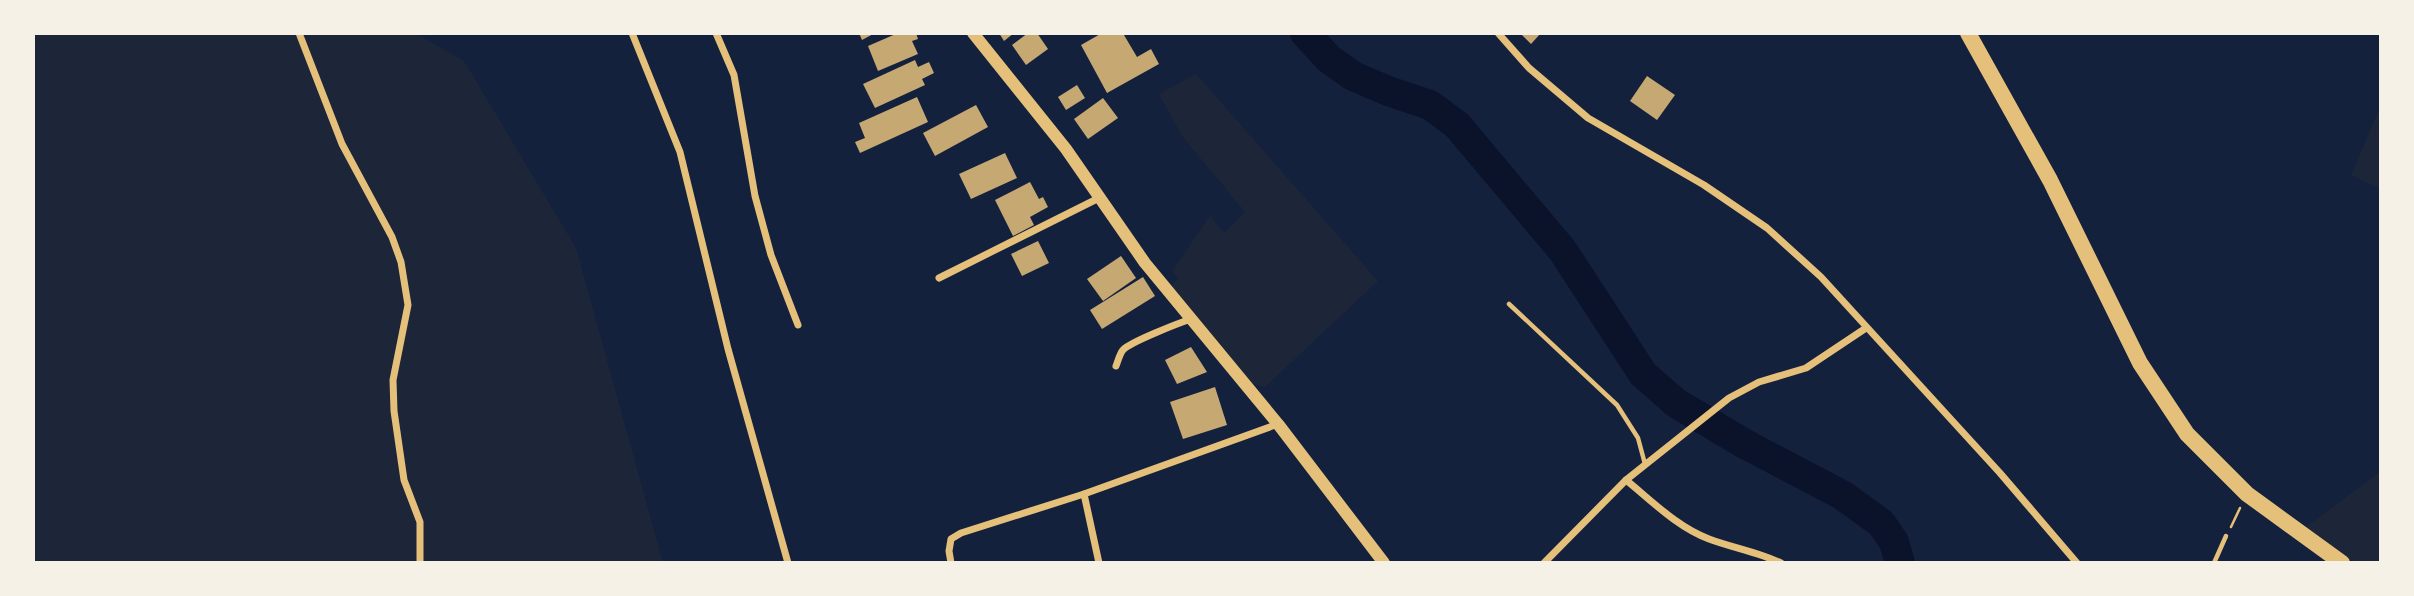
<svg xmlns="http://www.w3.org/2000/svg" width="2414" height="596" viewBox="0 0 2414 596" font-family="'PT Sans',sans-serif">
	<rect width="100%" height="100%" fill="#14213d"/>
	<g fill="#1d2539">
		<polygon points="33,33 415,33 464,61 576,248 663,563 33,563"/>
		<polygon points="1196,74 1378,281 1265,387 1248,383 1167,290 1178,278 1172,271 1210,216 1224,233 1245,212 1182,136 1159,94"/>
		<polygon points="2381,105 2381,189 2351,175"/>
		<polygon points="2381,471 2381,563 2355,563 2302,530"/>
	</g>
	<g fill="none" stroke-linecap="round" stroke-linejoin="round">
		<polyline stroke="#0b132b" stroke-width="30" points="1305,33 1329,59 1353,76 1388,91 1430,105 1457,125 1563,251 1643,374 1676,403 1745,444 1842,495 1881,523 1894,542 1900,563"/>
	</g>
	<g fill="#c6a872">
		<polygon points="859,33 875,33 862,40"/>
		<polygon points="898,33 916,33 918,39 912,41 918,54 878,71 868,46"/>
		<polygon points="999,33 1014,33 1004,41"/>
		<polygon points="1028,33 1037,33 1048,49 1026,65 1012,45"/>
		<polygon points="1102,33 1128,33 1124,35 1137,57 1151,49 1159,64 1107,93 1081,45"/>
		<polygon points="1520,33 1541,33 1531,44"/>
		<polygon points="915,60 918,67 929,62 934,73 922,79 925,85 875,108 863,84"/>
		<polygon points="1647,76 1675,95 1657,120 1630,101"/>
		<polygon points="1077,85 1085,98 1066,110 1058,97"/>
		<polygon points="917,97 928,122 860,153 855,142 865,138 859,123"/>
		<polygon points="1103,98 1118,118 1088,139 1074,119"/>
		<polygon points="976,105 988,127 935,156 923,133"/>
		<polygon points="1005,153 1017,178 971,199 959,174"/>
		<polygon points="1030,182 1039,199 1043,197 1048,207 1030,217 1034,225 1013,236 995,200"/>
		<polygon points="1038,241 1049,263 1022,276 1011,254"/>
		<polygon points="1121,256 1136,278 1103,301 1087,279"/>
		<polygon points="1143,277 1155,296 1102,329 1090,310"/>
		<polygon points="1191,347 1207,372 1177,384 1165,360"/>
		<polygon points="1215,387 1227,425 1183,439 1170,402"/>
	</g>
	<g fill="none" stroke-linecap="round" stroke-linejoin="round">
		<polyline stroke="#e5c07b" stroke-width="2.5" points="2231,527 2240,508"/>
		<g stroke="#e5c07b" stroke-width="4.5">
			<polyline points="1509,304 1617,405 1638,438 1645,464"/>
			<polyline points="2214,563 2226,536"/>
		</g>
		<g stroke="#e5c07b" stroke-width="7">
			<polyline points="299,33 342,144 392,237 401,262 408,305 393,380 394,411 404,480 420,522 420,563"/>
			<polyline points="632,33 680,152 728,349 788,563"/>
			<polyline points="716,33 734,75 755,196 771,255 798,325"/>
			<polyline points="1498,33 1529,68 1588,118 1704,185 1767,228 1821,277 2000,473 2077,563"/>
			<polyline points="939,278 1099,198"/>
			<path d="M1116,366C1118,361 1120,353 1123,350C1130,342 1179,323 1191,319"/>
			<path d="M1626,480C1652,501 1677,527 1709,539C1733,548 1758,552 1781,563"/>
			<polyline points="1084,494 1099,563"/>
			<polyline points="951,563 949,551 951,539 961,533 1084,494 1278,424"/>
			<polyline points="1544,563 1626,480 1729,398 1759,382 1806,368 1866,328"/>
		</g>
		<polyline stroke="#e5c07b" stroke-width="12" points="973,33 1066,149 1145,263 1278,424 1384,563"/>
		<polyline stroke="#e5c07b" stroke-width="16" points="1968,33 2050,180 2140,363 2187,434 2247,494 2342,563"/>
	</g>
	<rect width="2414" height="596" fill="none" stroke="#f6f1e7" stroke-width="70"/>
</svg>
